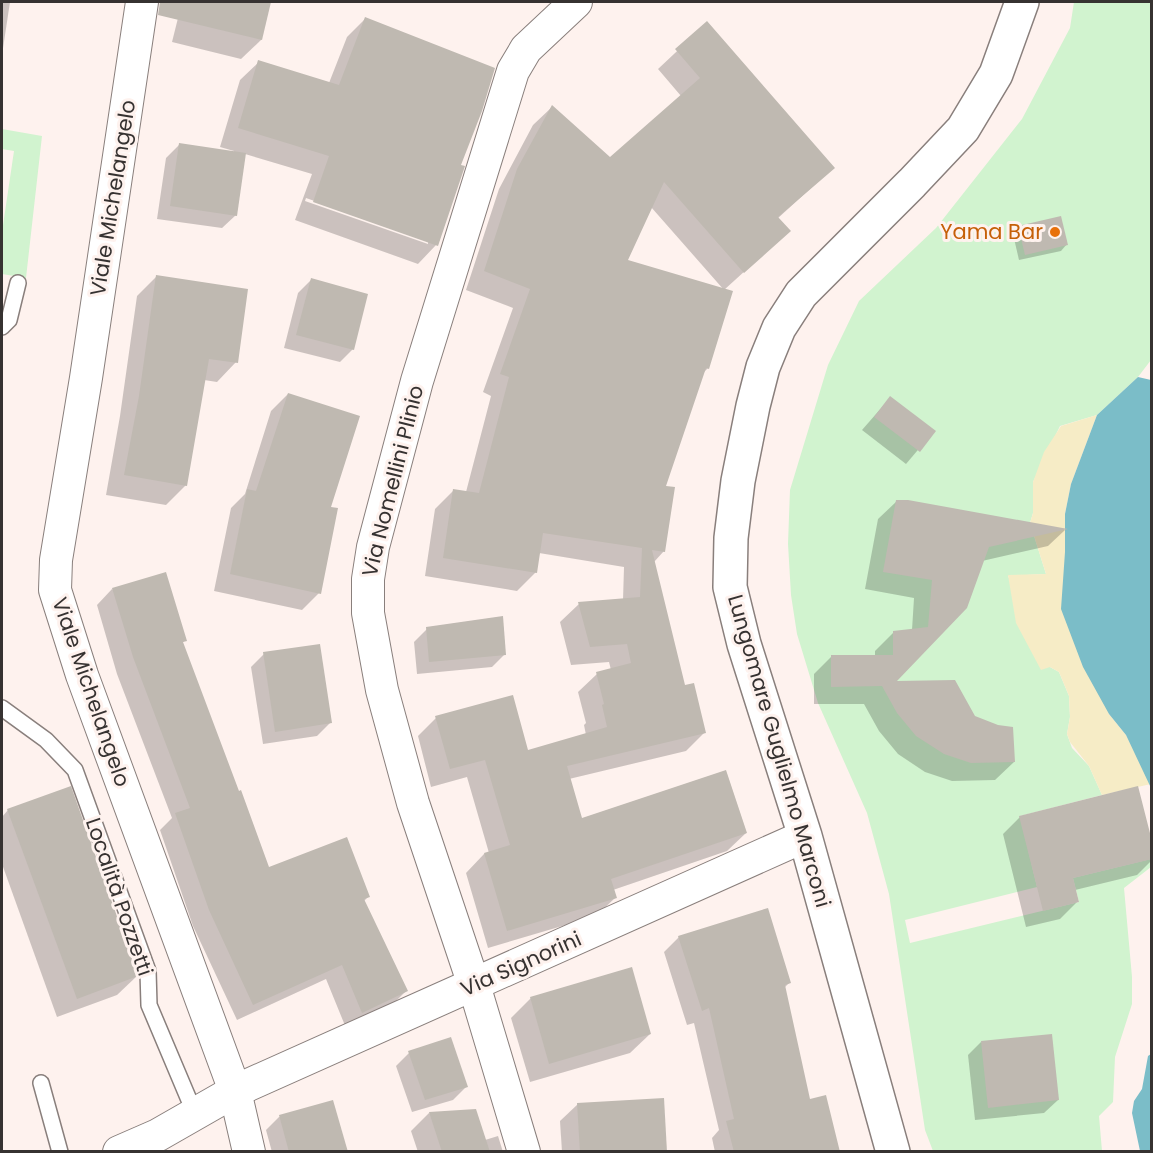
<svg xmlns="http://www.w3.org/2000/svg" width="1153" height="1153" viewBox="0 0 1153 1153" font-family="Poppins,sans-serif">
	<rect width="100%" height="100%" fill="#fef2ee"/>
	<g fill="#d1f3cf">
		<polygon points="1074,2 1151,2 1151,360 1138,377 1097,415 1060,426 1033,482 1033,513 1030,523 1046,574 1008,576 1050,667 1059,672 1069,696 1070,717 1067,734 1072,748 1089,766 1102,795 1020,816 1037,887 905,920 910,943 1079,902 1073,878 1151,859 1151,867 1124,888 1132,977 1132,1004 1115,1057 1113,1102 1099,1116 1102,1151 933,1151 925,1130 889,894 867,813 818,703 797,634 791,595 788,544 790,490 828,365 859,301 936,228 1022,119 1070,28"/>
		<polygon points="2,129 42,136 26,278 2,274 2,232 14,151 2,149"/>
	</g>
	<polygon fill="#f6ecc6" points="1097,415 1071,484 1065,514 1065,552 1109,714 1126,735 1151,784 1102,795 1089,766 1070,742 1067,734 1070,717 1069,696 1059,672 1050,667 1041,670 1016,623 1008,575 1046,574 1030,523 1033,513 1033,482 1044,452 1061,426"/>
	<g fill="#7bbdc8">
		<polygon points="1138,377 1151,380 1151,788 1126,735 1109,714 1083,667 1061,609 1065,552 1065,514 1071,484 1097,415"/>
		<polygon points="1151,1054 1151,1151 1140,1151 1132,1113 1134,1101 1142,1089 1148,1056"/>
	</g>
	<g fill="#0003" fill-rule="evenodd">
		<polygon points="2,2 10,2 2,55"/>
		<polygon points="182,2 270,2 261,40 241,59 172,42"/>
		<path d="M365,19L459,166L436,245L418,264L295,220L312,174L245,154L236,215L222,228L157,219L166,158L179,145L233,153L234,151L220,147L240,80L259,62L329,83L347,37ZM306,198L428,241V244L305,201Z"/>
		<polygon points="707,23 833,168 777,219 789,231 724,290 651,207 626,261 708,368 702,374 664,487 664,551 654,562 684,687 705,732 686,751 569,779 581,820 746,833 727,851 613,890 615,898 596,916 488,948 466,873 484,854 489,853 467,777 431,787 418,736 436,718 526,752 586,735 584,725 586,723 578,692 597,674 611,670 609,662 571,665 560,622 579,604 623,600 624,567 539,553 536,572 517,591 425,576 435,509 454,490 466,492 491,396 483,392 513,308 466,290 499,189 533,125 552,107 610,159 681,96 658,69"/>
		<polygon points="1019,227 1067,244 1061,251 1019,260 1013,234"/>
		<polygon points="156,277 236,362 217,382 204,380 186,485 166,505 106,495 120,416 137,296"/>
		<polygon points="311,280 353,349 340,362 284,348 298,293"/>
		<polygon points="288,394 329,508 319,593 302,610 214,591 231,508 245,494 271,411"/>
		<polygon points="890,398 934,431 906,464 862,430"/>
		<polygon points="897,501 1065,530 1048,546 982,561 893,682 974,718 1014,762 995,780 952,781 925,772 898,754 879,731 864,704 814,704 814,674 832,656 875,656 875,651 894,632 912,630 914,598 865,589 878,519"/>
		<polygon points="112,589 185,640 182,643 268,869 368,897 364,901 406,991 390,1007 346,1028 326,979 237,1020 193,926 160,830 172,818 117,674 97,605"/>
		<polygon points="427,629 505,654 492,667 417,674 414,642"/>
		<polygon points="264,654 330,723 317,736 263,744 251,667"/>
		<polygon points="8,810 137,976 117,995 57,1017 2,864 2,817"/>
		<polygon points="1020,817 1152,848 1152,860 1137,875 1075,890 1078,901 1060,919 1026,927 1003,834"/>
		<polygon points="679,937 789,983 784,988 809,1101 838,1152 715,1152 712,1138 719,1130 694,1023 687,1025 664,952"/>
		<polygon points="531,998 650,1034 630,1053 530,1082 511,1018"/>
		<polygon points="981,1042 1058,1100 1044,1113 975,1120 968,1055"/>
		<polygon points="409,1053 466,1087 453,1100 412,1112 396,1066"/>
		<polygon points="332,1102 346,1152 272,1152 266,1130 279,1117"/>
		<polygon points="578,1104 666,1152 562,1152 560,1121"/>
		<polygon points="429,1113 485,1140 498,1136 503,1152 418,1152 411,1131"/>
	</g>
	<g fill="#bfb9b1">
		<polygon points="160,2 271,2 262,40 158,15"/>
		<polygon points="365,17 495,68 482,111 461,165 465,166 438,246 313,202 329,156 238,128 258,60 339,85"/>
		<polygon points="707,21 835,168 778,217 791,231 744,273 664,182 628,260 733,291 709,369 706,368 666,486 675,487 665,552 652,550 685,685 694,683 706,733 567,766 582,818 726,770 747,833 611,879 617,898 507,931 484,853 510,845 485,760 450,769 435,716 513,695 528,750 607,727 602,705 604,704 596,672 631,663 627,644 590,647 578,602 640,597 642,548 543,533 537,573 443,558 453,489 479,493 509,377 500,374 530,289 484,271 517,169 552,105 610,157 700,78 675,49"/>
		<polygon points="179,143 246,153 237,216 170,206"/>
		<polygon points="1061,216 1068,245 1025,255 1018,226"/>
		<polygon points="156,275 248,289 238,363 209,359 187,486 124,475 139,396"/>
		<polygon points="311,278 368,294 354,350 296,335"/>
		<polygon points="288,393 360,416 331,507 338,508 321,594 230,574 247,489 256,491"/>
		<polygon points="890,396 936,431 920,452 874,417"/>
		<polygon points="896,500 908,500 1068,529 989,547 967,608 897,681 955,680 975,716 998,725 1013,727 1015,762 971,763 944,754 916,736 897,713 882,686 831,687 831,655 893,655 893,631 928,627 932,580 883,572"/>
		<polygon points="166,572 187,641 183,642 239,791 241,790 269,867 347,837 370,897 364,899 408,991 362,1013 342,965 253,1005 209,910 175,813 190,808 133,657 112,588"/>
		<polygon points="503,616 506,655 429,662 426,627"/>
		<polygon points="320,644 332,723 275,732 263,652"/>
		<polygon points="71,786 138,976 77,999 7,809"/>
		<polygon points="1138,786 1152,841 1152,859 1073,878 1079,902 1043,911 1019,816"/>
		<polygon points="768,908 791,983 785,985 810,1099 826,1095 840,1152 734,1152 726,1121 734,1119 709,1008 702,1011 678,936"/>
		<polygon points="632,967 651,1034 549,1064 530,997"/>
		<polygon points="1052,1034 1059,1100 988,1108 981,1041"/>
		<polygon points="451,1037 468,1087 425,1100 408,1051"/>
		<polygon points="664,1098 667,1152 580,1152 577,1103"/>
		<polygon points="333,1100 348,1152 289,1152 279,1115"/>
		<polygon points="476,1109 490,1152 442,1152 429,1112"/>
	</g>
	<g fill="none" stroke-linecap="round" stroke-linejoin="round">
		<g stroke="#897f7c" stroke-width="18">
			<g id="lane">
				<polyline points="2,327 9,320 18,283"/>
				<polyline points="2,708 46,740 75,770 148,971 149,1005 195,1114"/>
				<polyline points="41,1083 60,1152"/>
			</g>
		</g>
		<g stroke="#897f7c" stroke-width="34">
			<g id="street">
				<polyline points="142,2 86,378 56,560 55,590 82,675 235,1091 249,1152"/>
				<polyline points="119,1152 158,1135 235,1091 805,836"/>
				<polyline points="524,1152 474,985 413,803 382,690 368,613 368,579 373,547 417,381 513,71 526,49 576,2"/>
			</g>
		</g>
		<g stroke="#897f7c" stroke-width="36">
			<polyline id="secondary" points="893,1152 805,836 744,644 730,587 731,538 738,481 753,406 763,367 779,328 801,294 912,183 963,129 996,74 1022,2"/>
		</g>
		<use href="#lane" stroke="#fff" stroke-width="15"/>
		<use href="#street" stroke="#fff" stroke-width="32"/>
		<use href="#secondary" stroke="#fff" stroke-width="33"/>
	</g>
	<circle fill="#e8710a" stroke="#fef2ee" stroke-width="2" cx="1055" cy="232" r="6"/>
	<g text-anchor="middle" stroke-width="6" stroke-linejoin="round" paint-order="stroke">
		<g font-size="21" fill="#363231" stroke="#fef2ee">
			<text transform="translate(113 198) rotate(-81)" y="7">Viale Michelangelo</text>
			<text transform="translate(393 481) rotate(-76)" y="7">Via Nomellini Plinio</text>
			<text transform="translate(91 692) rotate(71)" y="7">Viale Michelangelo</text>
			<text transform="translate(779 751) rotate(74)" y="7">Lungomare Guglielmo Marconi</text>
			<text transform="translate(119 897) rotate(71)" y="7">Località Pozzetti</text>
			<text transform="translate(521 964) rotate(-24)" y="7">Via Signorini</text>
		</g>
		<g font-size="21" fill="#c56008" stroke="#fef2ee" text-anchor="end">
			<text x="1043" y="239">Yama Bar</text>
		</g>
	</g>
	<rect width="1153" height="1153" fill="none" stroke="#363231" stroke-width="6"/>
</svg>
